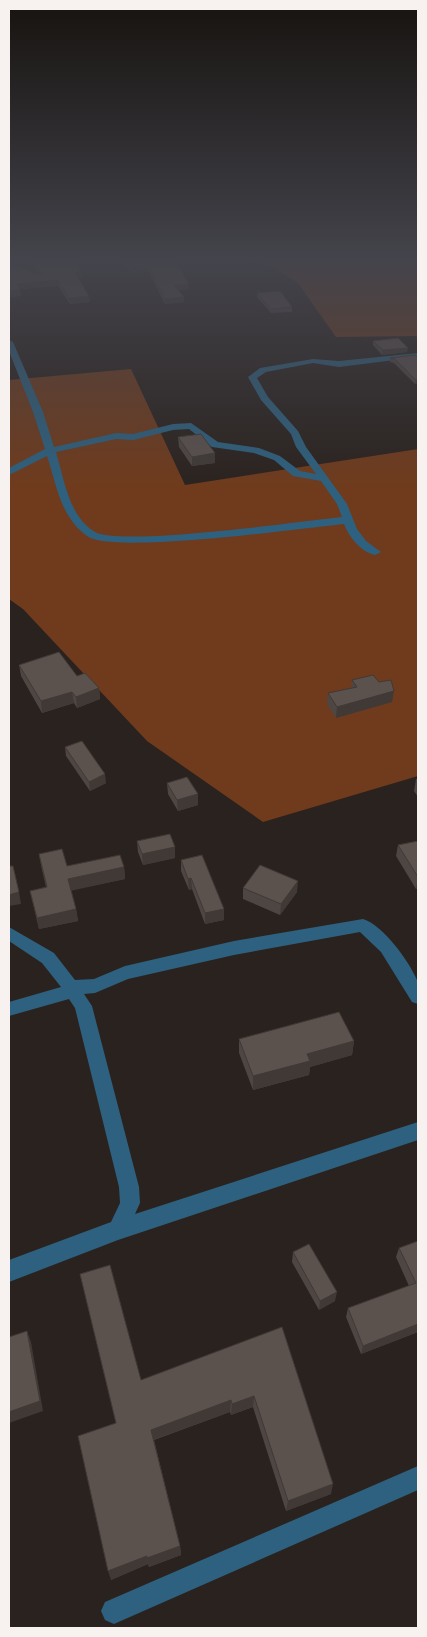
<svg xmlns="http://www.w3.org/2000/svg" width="427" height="1637" viewBox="0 0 427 1637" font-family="Roboto,sans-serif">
	<rect width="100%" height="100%" fill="#2a221e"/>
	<g fill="#703b1c">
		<polygon points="264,262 418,262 418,338 416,336 336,337 298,283"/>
		<polygon points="131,369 185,485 418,449 418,776 263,822 147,741 23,609 9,599 9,380"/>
	</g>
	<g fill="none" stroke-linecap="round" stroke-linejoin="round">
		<g fill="#2e617f" fill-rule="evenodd">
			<path d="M9,340L13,342L43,412L54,447L116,433L133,434L173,424L191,423L218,442L259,448L280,456L300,471L316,474L296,447L291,434L261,400L248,377L260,368L313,359L339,361L418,353V357L339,367L313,363L266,372L257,378L268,397L298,431L306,447L347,504L357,529L366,541L381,552L375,555C361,552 349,537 344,524C303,528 112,555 87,536C60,516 57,486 47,456L9,475V468L45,449L33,412L9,351ZM189,429L212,447L254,453L274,460L293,476L321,481L337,504L342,517C303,521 120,547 95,532C69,517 64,479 56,452L116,439L133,440L173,430Z"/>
			<path d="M363,919C383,925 409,961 417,980C420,987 418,997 418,1004L412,1002L381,952L360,932L234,955L128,979L95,993L84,994L92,1006L139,1187L140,1203L135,1214L418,1122V1140L118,1240L9,1282V1260L111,1222L120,1203L119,1187L75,1008L69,999L9,1016V1002L61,987L42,963L9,941V927L54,953L75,980L94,979L125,966L234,941Z"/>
			<polygon points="418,1466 418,1490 123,1620 114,1624 105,1620 101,1611 105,1602"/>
		</g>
	</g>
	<g fill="#4e4642">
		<polygon points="32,262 74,262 81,272 82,278 78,278 90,302 70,304 58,286 20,289 21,296 9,297 9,264 38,274"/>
		<polygon points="124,262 170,262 189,289 178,290 184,302 165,304 148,270 131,272 124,264"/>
		<polygon points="257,293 292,307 292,312 271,313 257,297"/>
		<polygon points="373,341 407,352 382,355 373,345"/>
		<polygon points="390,358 418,358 418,384 415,384 394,363 390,362"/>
		<polygon points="178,437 215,453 215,463 192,466 179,447"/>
		<polygon points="19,665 77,676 99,688 100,699 77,708 74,703 42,713 21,676"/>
		<polygon points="352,680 392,702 336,718 327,704 328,693 351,688"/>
		<polygon points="65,747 106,783 90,791 66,756"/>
		<polygon points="416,779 418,779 418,797 414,791"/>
		<polygon points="167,783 198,805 178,811 168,794"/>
		<polygon points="137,841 175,847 175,858 143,865 138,852"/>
		<polygon points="418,841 418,888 416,889 396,856 398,845"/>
		<polygon points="39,854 67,866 124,867 125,879 71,890 76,909 78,921 39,929 30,891 46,887 41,865"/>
		<polygon points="181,860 224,909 224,920 205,924 192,889 189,890 181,871"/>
		<polygon points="243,888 297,892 280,915 243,899"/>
		<polygon points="239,1039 354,1041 352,1055 310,1067 309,1075 253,1090 239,1053"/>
		<polygon points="418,1241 418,1332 361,1354 346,1317 348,1308 409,1286 396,1257 399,1248"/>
		<polygon points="293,1252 335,1301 319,1310 292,1262"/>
		<polygon points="80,1274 141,1380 282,1327 331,1494 286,1511 253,1407 231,1415 230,1412 154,1440 180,1546 181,1555 149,1567 148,1564 111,1580 116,1423"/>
	</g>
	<g fill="#403936">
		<polygon points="148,265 148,270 131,272 131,267"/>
		<polygon points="81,272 82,278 76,278 75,273"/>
		<polygon points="58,280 58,286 18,289 17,284"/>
		<polygon points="189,284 189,289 174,290 174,285"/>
		<polygon points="20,290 21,296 9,297 9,291"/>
		<polygon points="89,296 90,302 70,304 69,298"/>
		<polygon points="184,297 184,302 165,304 165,299"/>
		<polygon points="408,348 407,352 382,355 383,350"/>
		<polygon points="416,380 418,380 418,384 415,384"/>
		<polygon points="215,453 215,463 192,466 192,457"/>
		<polygon points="99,688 100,699 77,708 76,697"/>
		<polygon points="394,691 392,702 336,718 337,707"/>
		<polygon points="72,692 74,703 42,713 41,701"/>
		<polygon points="105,774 106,783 90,791 89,782"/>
		<polygon points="198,794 198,805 178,811 177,800"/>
		<polygon points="175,847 175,858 143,865 142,854"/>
		<polygon points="124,867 125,879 70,891 68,879"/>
		<polygon points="191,878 192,889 189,890 188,879"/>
		<polygon points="418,878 418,888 416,889"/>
		<polygon points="298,881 297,892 280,915 281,904"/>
		<polygon points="19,892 21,904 9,906 9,895"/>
		<polygon points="76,909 78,921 39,929 37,918"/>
		<polygon points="224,909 224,920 205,924 205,913"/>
		<polygon points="354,1041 352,1055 310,1067 309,1075 253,1090 253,1076 307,1054"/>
		<polygon points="337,1292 335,1301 319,1310 320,1301"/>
		<polygon points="418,1324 418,1332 361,1354 363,1346"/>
		<polygon points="27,1331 31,1342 43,1411 9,1423 9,1412"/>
		<polygon points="254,1396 253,1407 231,1415 232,1404"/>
		<polygon points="231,1400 230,1412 152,1440 151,1430"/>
		<polygon points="333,1484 331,1494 286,1511 288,1501"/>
		<polygon points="180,1546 181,1555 149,1567 147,1558"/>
		<polygon points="147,1556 148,1564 111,1580 108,1571"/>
	</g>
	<g fill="#5b514d" stroke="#403936">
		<polygon points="34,262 74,262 81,272 75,273 89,296 69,298 58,280 17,284 20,290 9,291 9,264 41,275"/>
		<polygon points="127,262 170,262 172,265 177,264 189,284 174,285 184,297 165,299 148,265 131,267"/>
		<polygon points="280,291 292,307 271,309 257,293"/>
		<polygon points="398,338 408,348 383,350 373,341"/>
		<polygon points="415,355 418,358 418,380 416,380 395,359 390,358"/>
		<polygon points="201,434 215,453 192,457 178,437"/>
		<polygon points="59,652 77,676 85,673 99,688 76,697 72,692 41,701 19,665"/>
		<polygon points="373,675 379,682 391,680 394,691 337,707 328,693 357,687 352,680"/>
		<polygon points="82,741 105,774 89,782 65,747"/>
		<polygon points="187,777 198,794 177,800 167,783"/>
		<polygon points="170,834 175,847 142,854 137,841"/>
		<polygon points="418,841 418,877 398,845"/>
		<polygon points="62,849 67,866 120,855 124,867 68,879 76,909 37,918 30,891 47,887 39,854"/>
		<polygon points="202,855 224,909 205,913 191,878 188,879 181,860"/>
		<polygon points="260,865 298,881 281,904 243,888"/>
		<polygon points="9,866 13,866 19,892 9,895"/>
		<polygon points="339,1012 354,1041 307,1054 310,1061 253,1076 239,1039"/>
		<polygon points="418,1241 418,1324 363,1346 348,1308 416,1283 399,1248"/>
		<polygon points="309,1244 337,1292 320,1301 293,1252"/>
		<polygon points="110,1265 141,1380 282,1327 333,1484 288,1501 254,1396 232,1404 231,1400 151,1430 180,1546 147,1558 147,1556 108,1571 78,1436 116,1423 80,1274"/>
		<polygon points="27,1331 40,1401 9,1412 9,1337"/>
	</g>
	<linearGradient id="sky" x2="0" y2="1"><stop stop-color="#171310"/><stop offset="0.53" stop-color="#44444c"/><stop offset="1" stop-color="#44444c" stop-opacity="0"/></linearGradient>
	<rect width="427" height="491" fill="url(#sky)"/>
	<rect width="427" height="1637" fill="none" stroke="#f7f1ef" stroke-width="20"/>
</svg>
